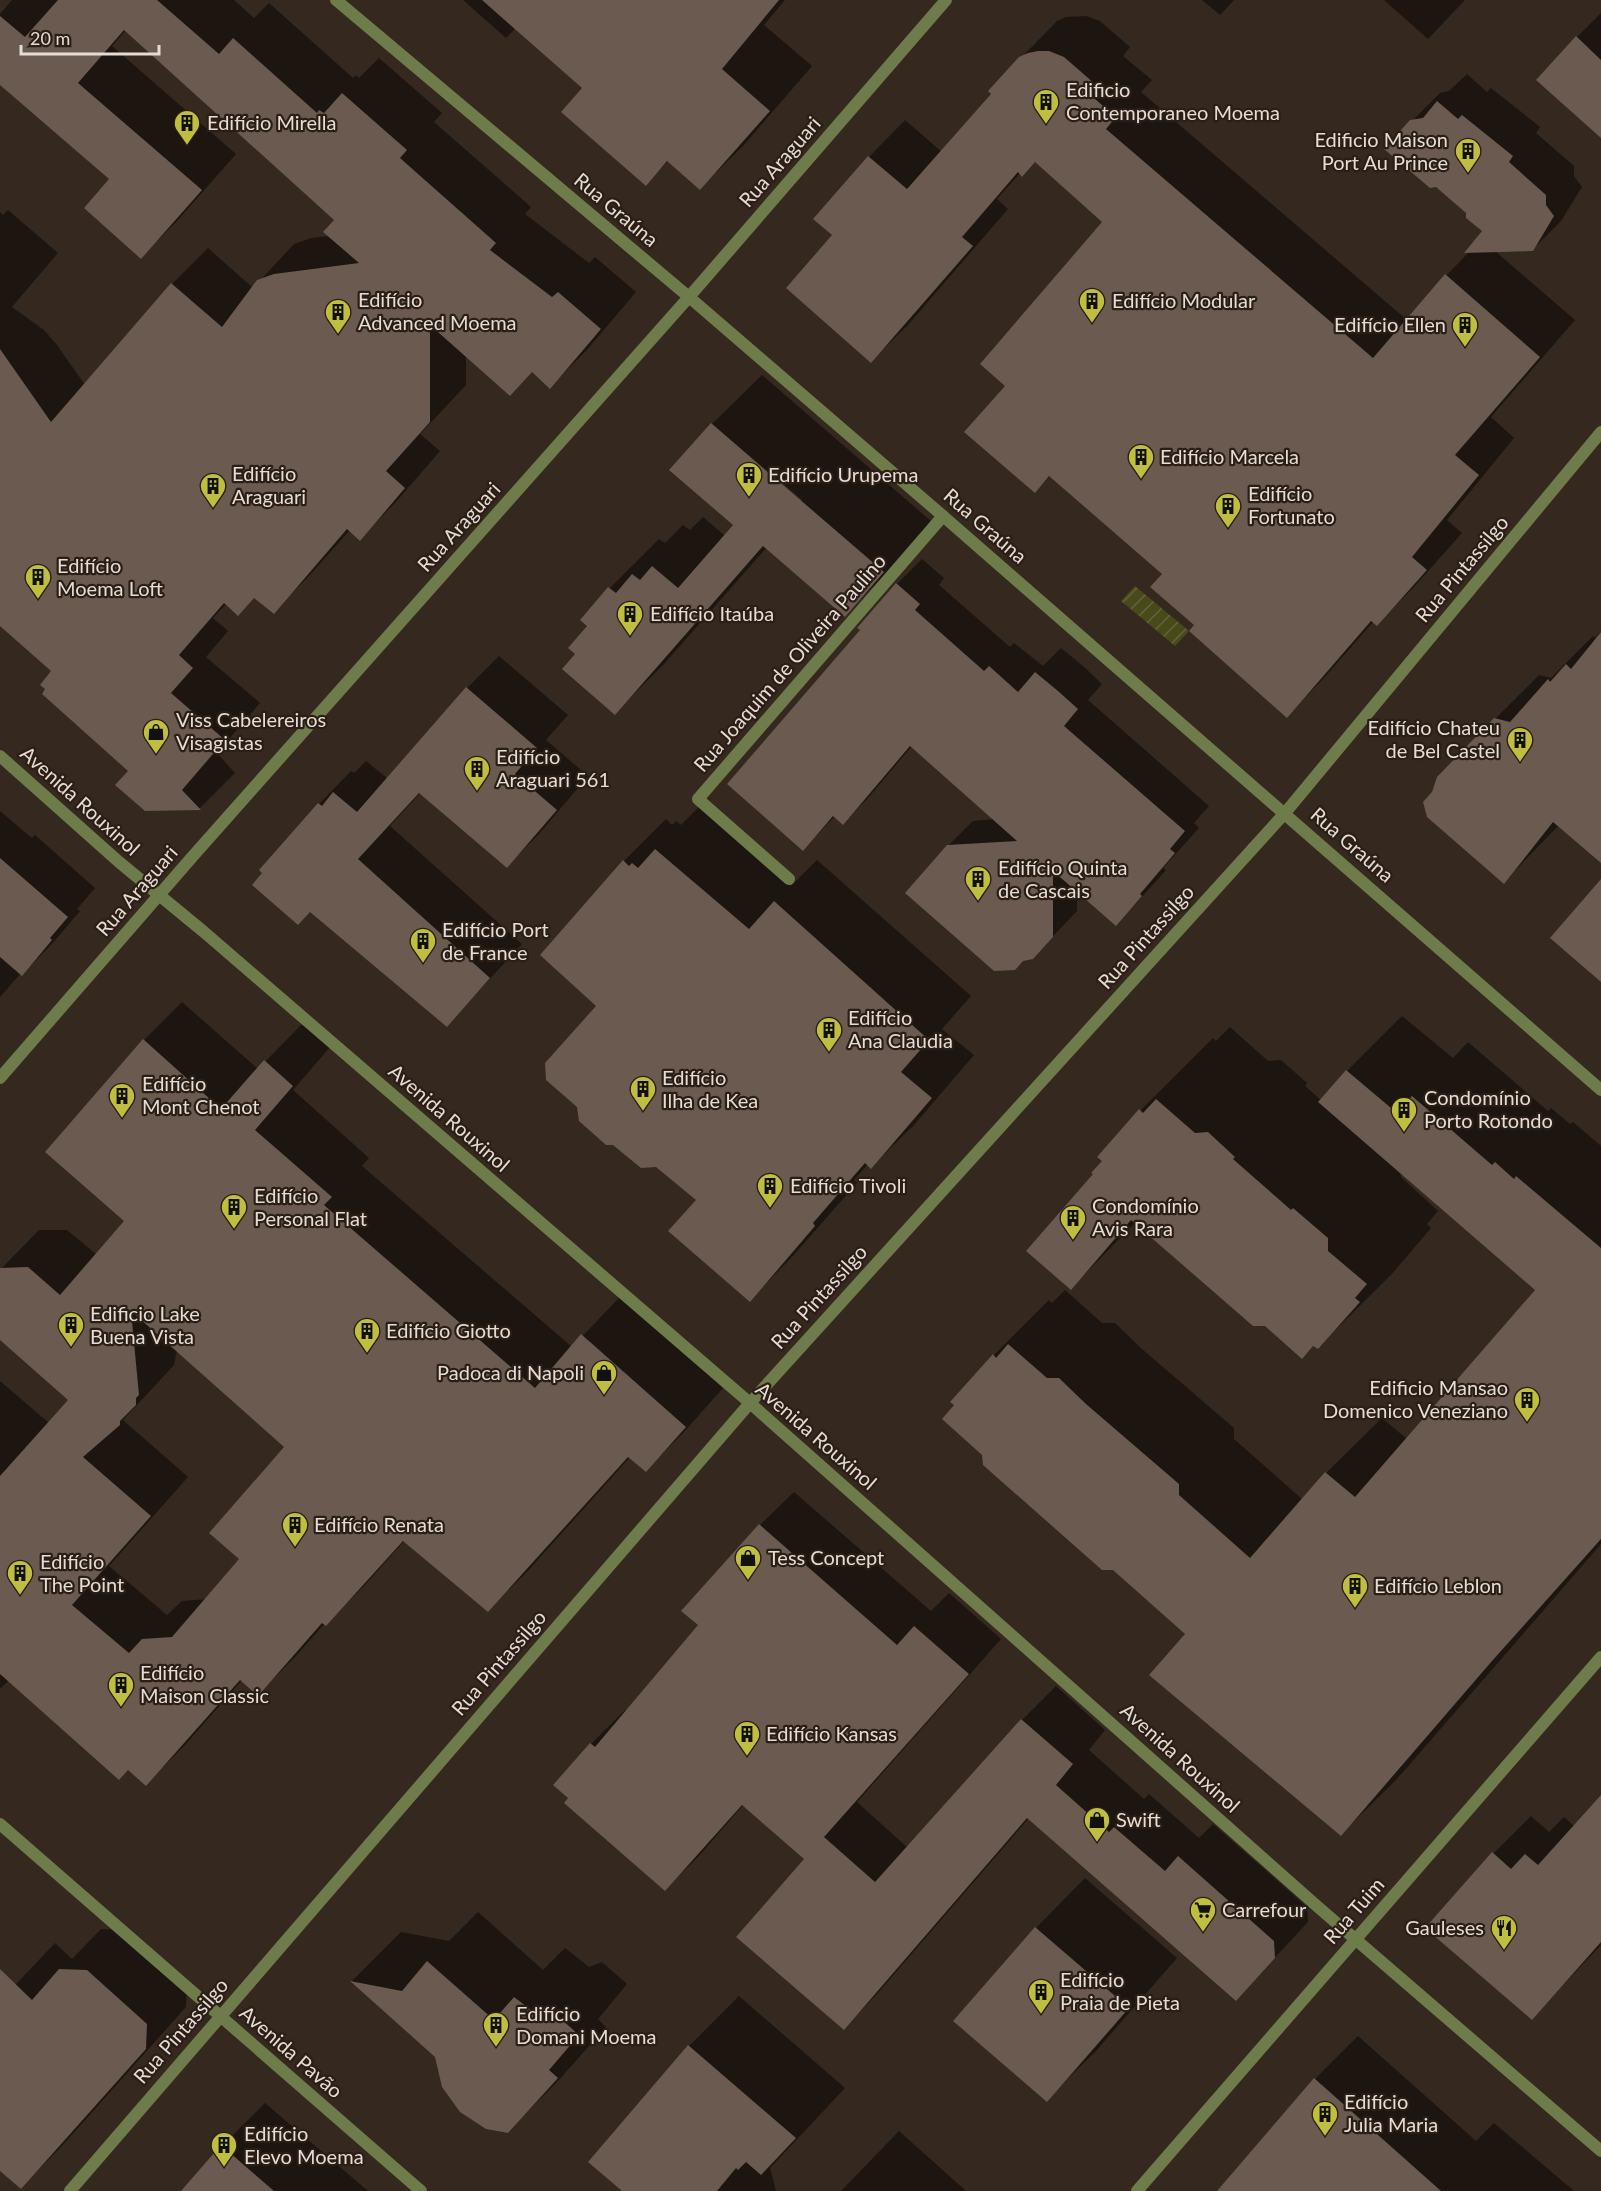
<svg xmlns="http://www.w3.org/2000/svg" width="1601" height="2191" viewBox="0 0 1601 2191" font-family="Lato,sans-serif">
	<defs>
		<pattern id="garden-furrows" width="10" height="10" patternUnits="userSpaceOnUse" patternTransform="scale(1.5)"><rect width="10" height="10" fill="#484a19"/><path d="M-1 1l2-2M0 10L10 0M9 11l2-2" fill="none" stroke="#62643a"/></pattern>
	</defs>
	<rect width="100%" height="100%" fill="#35281e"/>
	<polygon fill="url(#garden-furrows)" points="1135,586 1189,631 1175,646 1121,601"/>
	<g fill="#0007" fill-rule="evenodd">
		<polygon points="12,0 234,0 254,18 269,3 353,78 356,75 359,78 379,58 442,113 434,122 531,207 525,214 589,263 595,257 636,292 586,351 550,387 533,371 466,354 466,385 420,434 440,451 395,503 360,538 350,530 309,576 273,612 255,597 226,604 213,618 228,631 206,657 260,703 217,753 235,773 200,808 145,810 130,770 53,671 0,624 0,212 3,215 8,210 58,253 12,307 44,330 57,345 85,385 172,284 208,248 253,288 294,244 311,238 330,236 336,220 126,30 112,46 236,154 177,221 141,257 111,179 0,83 0,14"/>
		<polygon points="463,0 785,0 764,25 812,66 744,145 700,188 669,160 646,184 584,88 516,28 506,38"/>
		<polygon points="1202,0 1234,0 1220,15"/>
		<polygon points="1384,0 1465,0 1428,39"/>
		<polygon points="1601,13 1601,136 1577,37"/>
		<polygon points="1086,16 1100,21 1130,47 1123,56 1152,80 1141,92 1407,320 1446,276 1470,251 1485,231 1468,212 1411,122 1440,93 1449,91 1467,74 1487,92 1491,88 1540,127 1536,133 1574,166 1574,176 1582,187 1561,221 1533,249 1495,251 1575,320 1491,417 1514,438 1447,520 1462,533 1413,588 1377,624 1374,621 1323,679 1287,716 1196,625 1164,573 1051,475 1034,491 1007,386 1104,222 1036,161 1020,173 997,199 1008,209 908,325 871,361 835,235 815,219 869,157 905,120 942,152 993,94 1020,59 1057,21 1066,17"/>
		<path d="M762,375L932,522L894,565L845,615L767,547L664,664L615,713L577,654L610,588L659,539L665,543L683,525L690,530L703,517L725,536L735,525L712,424ZM778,479L802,500L800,502L776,481Z"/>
		<polygon points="922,559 944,578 939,585 1010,647 1014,643 1043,666 1061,648 1083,666 1102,684 1088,700 1209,806 1194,823 1199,828 1163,868 1166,870 1140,899 1116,924 1077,891 1077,911 1032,958 948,846 973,821 995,819 912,746 868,798 843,823 835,816 803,849 862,630 859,628 897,584"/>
		<polygon points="1601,631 1601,861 1559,825 1504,882 1495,719 1539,675 1551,678 1593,636 1595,638"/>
		<polygon points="499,656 568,715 546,740 588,776 539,834 507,866 421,792 390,826 522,944 447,1025 262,870 319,804 351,771 354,773 366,761 388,779 467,688"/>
		<polygon points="699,807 791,886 817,860 971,996 942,1029 974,1055 914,1125 871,1167 868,1164 854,1180 857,1183 792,1257 750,1300 598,1006 624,861 666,819 672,825 676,821 681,825"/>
		<polygon points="0,811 32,838 35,835 95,888 77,909 80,911 50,946 22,974 21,973 0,997"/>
		<path d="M182,1002L258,1069L303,1023L331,1046L293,1090L369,1158L362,1166L572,1347L620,1297L723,1388L684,1432L646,1470L630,1457L527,1572L488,1610L405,1540L364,1586L326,1624L325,1623L296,1656L258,1694L242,1680L185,1745L146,1784L9,1680L0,1689V1381L49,1423L70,1400L0,1338V1270L39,1230H67L97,1255L126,1221L144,1040ZM177,1350L286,1447L241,1559L207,1599L182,1601L167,1615L109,1566L188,1477L123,1420L174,1365Z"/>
		<polygon points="1402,1016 1453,1058 1468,1042 1548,1111 1551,1108 1570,1124 1573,1122 1601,1146 1601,1544 1397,1779 1341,1834 1187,1633 984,1454 953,1402 994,1355 1049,1300 1052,1303 1065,1290 1102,1323 1115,1323 1142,1349 1234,1428 1234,1439 1303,1500 1326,1473 1382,1418 1407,1439 1537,1290 1400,1172 1401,1177 1438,1211 1427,1224 1431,1228 1391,1275 1318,1347 1265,1324 1136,1222 1071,1288 1095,1174 1140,1111 1213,1038 1216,1041 1230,1027 1268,1061 1281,1060 1307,1083 1305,1086 1321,1100 1347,1071"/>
		<polygon points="794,1492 931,1611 949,1593 1001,1639 857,1802 908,1848 1022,1720 1056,1686 1105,1730 1089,1750 1144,1799 1149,1794 1199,1838 1213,1824 1307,1907 1308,1922 1236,1999 1029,1818 877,1994 844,2028 806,1859 744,1804 699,1856 665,1889 555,1785 591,1744 625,1710 627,1712 700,1625 760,1525"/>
		<polygon points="1601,1797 1601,1945 1532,2018 1493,1854 1531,1816 1549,1832 1564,1817 1575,1827"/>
		<polygon points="1085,1878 1177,1958 1096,2051 1046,2100 1036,1928"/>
		<polygon points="478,1912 543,1970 565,1948 589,1967 602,1962 627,1984 598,2019 606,2027 557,2082 507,2132 437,2056 352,1981 401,1932 449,1941"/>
		<polygon points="101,1929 128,1930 187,1984 186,2007 61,2147 21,2187 0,2169 0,2001 55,1943 72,1959"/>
		<polygon points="739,1996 845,2088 770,2168 776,2191 624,2191 590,2161 689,2046"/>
		<polygon points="1358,2036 1476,2141 1494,2123 1574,2191 1219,2191 1315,2079"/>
		<polygon points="265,2103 368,2191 183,2191 222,2146"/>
		<polygon points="899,2131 966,2191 841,2191"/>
	</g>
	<g fill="#6a5a50" fill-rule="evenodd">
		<polygon points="58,0 157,0 219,54 233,38 317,113 319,110 324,113 342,93 407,150 400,158 496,243 490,250 552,297 558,292 601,329 550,389 532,372 510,396 430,325 430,422 386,471 405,488 360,541 347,529 274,614 254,598 238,616 224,603 179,655 193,668 171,693 225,740 182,790 201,810 145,811 115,785 128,771 42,694 45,689 40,685 51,671 0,626 0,349 51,422 171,283 222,327 257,280 274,274 359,263 323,232 334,220 124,30 78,83 202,190 141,259 84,208 109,179 0,85 0,16 25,37"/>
		<polygon points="482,0 779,0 722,69 770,111 700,190 667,161 646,186 561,112 582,88"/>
		<polygon points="1576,36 1601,60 1601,138 1536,80"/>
		<polygon points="1038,51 1049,51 1064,57 1095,84 1088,93 1116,117 1106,129 1373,358 1445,274 1540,357 1455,455 1479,475 1412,557 1427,570 1377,626 1371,621 1287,718 1189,631 1194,625 1150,587 1162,574 1049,476 1035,493 964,432 1005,386 980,364 1102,222 1035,162 1022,177 1018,172 962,237 973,246 871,363 786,288 832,235 813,219 868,156 907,189 991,94 988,91 1019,57 1028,53"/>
		<polygon points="1437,101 1458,119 1462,115 1513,156 1509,162 1546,195 1546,205 1554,216 1533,251 1464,253 1482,231 1466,218 1466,213 1436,187 1430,188 1384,149 1410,120 1423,118"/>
		<polygon points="711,423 884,572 845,617 763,546 615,715 562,669 575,654 568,648 587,626 580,620 608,587 616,593 632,574 640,580 652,566 678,588 733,525 669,470"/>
		<polygon points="896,583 920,604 915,610 984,671 989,666 1018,692 1035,672 1058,691 1078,709 1064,726 1185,831 1170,849 1175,853 1140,894 1142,896 1116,926 1053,871 1053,937 1033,959 1023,961 1015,970 994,971 905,893 947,845 1017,841 910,746 843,825 833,816 803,851 727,784 860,630 857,628"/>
		<polygon points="1601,632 1601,863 1553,822 1504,884 1427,817 1423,802 1432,792 1437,777 1494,718 1510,722 1548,679 1550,682 1566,664 1571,669"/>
		<polygon points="466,687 537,748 515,774 557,810 507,868 419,793 358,859 490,978 447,1027 310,912 298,925 252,885 262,873 259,870 318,803 322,806 333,792 357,812"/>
		<polygon points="655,849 749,929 774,901 929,1040 901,1072 932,1098 871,1169 865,1163 813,1223 815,1226 750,1302 668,1231 696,1200 656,1167 641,1168 613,1145 606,1145 579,1121 577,1107 546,1080 545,1063 596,1006 540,955 623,860 629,866 632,863 638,868"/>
		<polygon points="0,858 68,917 50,938 52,940 22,976 0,957"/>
		<polygon points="1601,879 1601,982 1550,938"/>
		<path d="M143,1039L221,1109L264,1060L293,1086L255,1130L332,1197L324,1205L535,1388L581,1334L686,1427L646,1472L628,1457L488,1612L403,1541L326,1626L322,1623L258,1696L240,1680L146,1786L128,1770L119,1780L0,1674V1476L68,1400L0,1340V1268L28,1267L60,1295L124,1221L45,1152ZM131,1311L284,1447L209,1533L239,1559L172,1637L142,1639L129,1653L72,1605L151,1516L83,1457L120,1425V1421L136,1405V1398L139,1395Z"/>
		<polygon points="1346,1070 1397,1113 1412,1096 1492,1165 1495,1162 1514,1179 1516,1176 1601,1248 1601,1539 1492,1661 1341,1836 1149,1675 1185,1634 1113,1570 1102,1570 983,1465 982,1455 942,1419 954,1405 950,1402 993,1354 996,1358 1008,1344 1047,1378 1059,1378 1086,1404 1179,1484 1179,1495 1250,1558 1325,1472 1355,1497 1535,1290 1318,1102"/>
		<polygon points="1156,1099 1195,1133 1208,1132 1235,1157 1233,1159 1291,1210 1293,1208 1328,1238 1328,1251 1367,1284 1355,1298 1360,1302 1318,1349 1313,1346 1302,1359 1265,1326 1253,1326 1131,1220 1071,1290 1026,1251 1093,1174 1091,1173 1102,1161 1097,1157 1139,1109 1143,1113"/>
		<polygon points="759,1524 897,1645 914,1626 969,1674 824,1837 875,1882 1021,1719 1073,1764 1056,1785 1109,1832 1114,1827 1165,1871 1178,1856 1274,1941 1275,1958 1236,2001 1027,1818 844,2030 736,1937 804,1859 742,1805 665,1891 564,1803 568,1798 553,1785 590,1743 595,1747 698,1625 681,1611"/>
		<polygon points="1601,1795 1601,1942 1532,2020 1425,1928 1492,1852 1511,1869 1525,1854 1538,1865"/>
		<polygon points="1035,1927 1129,2008 1047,2102 953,2021"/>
		<polygon points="427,1961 494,2020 514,1997 539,2016 551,2010 579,2035 549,2070 558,2078 508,2133 486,2129 460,2112 442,2087 435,2057 350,1981 402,1991"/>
		<polygon points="0,1969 32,2000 59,1969 87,1970 147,2024 146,2049 21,2189 0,2171"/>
		<polygon points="688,2045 796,2138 761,2175 746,2162 738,2170 736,2168 717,2191 622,2191 588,2162"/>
		<polygon points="1314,2078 1441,2191 1217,2191"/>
		<polygon points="221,2145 274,2191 181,2191"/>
	</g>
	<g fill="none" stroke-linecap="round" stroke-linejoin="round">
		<g stroke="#6d7c4a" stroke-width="12">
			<polyline points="336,0 689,297 943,516 1601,1090"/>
			<polyline points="0,756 119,862 204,932 750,1403 1318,1907 1601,2151"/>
			<polyline points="789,879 698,799 943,516"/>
			<polyline points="0,1078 193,856 689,297 946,0"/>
			<polyline points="0,1824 421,2191"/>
			<polyline points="70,2191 750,1403 1285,813 1601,432"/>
			<polyline points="1137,2191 1601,1657"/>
		</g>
	</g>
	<defs>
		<g id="building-pin" transform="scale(1.35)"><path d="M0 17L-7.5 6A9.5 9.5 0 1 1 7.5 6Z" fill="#bfbe41" stroke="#2b1e15"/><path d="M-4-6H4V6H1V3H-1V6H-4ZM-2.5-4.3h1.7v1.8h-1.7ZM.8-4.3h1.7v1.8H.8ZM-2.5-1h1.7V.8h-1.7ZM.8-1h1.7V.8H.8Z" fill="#111"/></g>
		<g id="shop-pin" transform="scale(1.35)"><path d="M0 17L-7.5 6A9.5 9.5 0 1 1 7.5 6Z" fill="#bfbe41" stroke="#2b1e15"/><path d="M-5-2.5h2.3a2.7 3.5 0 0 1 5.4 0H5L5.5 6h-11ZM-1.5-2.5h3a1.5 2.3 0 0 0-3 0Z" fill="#111"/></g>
		<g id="supermarket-pin" transform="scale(1.35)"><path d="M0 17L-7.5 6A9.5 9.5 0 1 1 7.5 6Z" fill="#bfbe41" stroke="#2b1e15"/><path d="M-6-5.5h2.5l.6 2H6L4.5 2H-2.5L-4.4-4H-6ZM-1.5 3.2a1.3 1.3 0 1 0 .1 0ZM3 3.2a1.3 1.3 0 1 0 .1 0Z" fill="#111"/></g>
		<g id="restaurant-pin" transform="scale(1.35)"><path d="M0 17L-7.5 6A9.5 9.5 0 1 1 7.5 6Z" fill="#bfbe41" stroke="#2b1e15"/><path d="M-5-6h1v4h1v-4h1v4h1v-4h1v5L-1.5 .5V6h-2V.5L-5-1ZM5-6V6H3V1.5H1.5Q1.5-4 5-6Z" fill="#111"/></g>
	</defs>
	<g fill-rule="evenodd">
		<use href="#building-pin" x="1046" y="102"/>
		<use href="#building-pin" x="187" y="123"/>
		<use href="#building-pin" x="1468" y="151"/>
		<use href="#building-pin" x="1092" y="301"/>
		<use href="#building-pin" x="338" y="312"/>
		<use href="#building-pin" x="1465" y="325"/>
		<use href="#building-pin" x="1141" y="457"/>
		<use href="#building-pin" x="749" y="475"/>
		<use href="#building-pin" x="213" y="486"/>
		<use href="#building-pin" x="1228" y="506"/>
		<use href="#building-pin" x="38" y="577"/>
		<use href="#building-pin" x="630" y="614"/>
		<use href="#shop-pin" x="156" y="732"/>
		<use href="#building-pin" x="1520" y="740"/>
		<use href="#building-pin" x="477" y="769"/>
		<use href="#building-pin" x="978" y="879"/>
		<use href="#building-pin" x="423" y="941"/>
		<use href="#building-pin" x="829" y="1030"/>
		<use href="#building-pin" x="643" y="1089"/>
		<use href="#building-pin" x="122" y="1096"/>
		<use href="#building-pin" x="1404" y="1110"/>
		<use href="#building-pin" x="770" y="1186"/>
		<use href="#building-pin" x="234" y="1207"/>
		<use href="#building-pin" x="1073" y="1218"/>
		<use href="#building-pin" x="71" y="1325"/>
		<use href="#building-pin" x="367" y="1331"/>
		<use href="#shop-pin" x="604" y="1373"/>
		<use href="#building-pin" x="1527" y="1400"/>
		<use href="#building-pin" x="295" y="1525"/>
		<use href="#shop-pin" x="748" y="1558"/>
		<use href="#building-pin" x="20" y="1573"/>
		<use href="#building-pin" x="1355" y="1586"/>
		<use href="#building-pin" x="121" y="1685"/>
		<use href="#building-pin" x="747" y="1734"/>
		<use href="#shop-pin" x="1097" y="1820"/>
		<use href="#supermarket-pin" x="1203" y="1910"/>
		<use href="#restaurant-pin" x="1504" y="1928"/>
		<use href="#building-pin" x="1041" y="1992"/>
		<use href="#building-pin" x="496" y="2025"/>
		<use href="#building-pin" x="1325" y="2114"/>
		<use href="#building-pin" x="224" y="2145"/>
	</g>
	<g text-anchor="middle" stroke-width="4.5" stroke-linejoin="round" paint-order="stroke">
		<g font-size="20" fill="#e5dcd6" stroke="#2b1e15" text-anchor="start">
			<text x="1066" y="97">Edificio<tspan x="1066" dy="23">Contemporaneo Moema</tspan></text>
			<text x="207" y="130">Edifício Mirella</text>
			<text x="1448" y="147" text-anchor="end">Edificio Maison<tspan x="1448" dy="23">Port Au Prince</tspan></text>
			<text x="358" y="307">Edifício<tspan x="358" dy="23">Advanced Moema</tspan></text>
			<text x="1112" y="308">Edifício Modular</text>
			<text x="1446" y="332" text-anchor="end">Edifício Ellen</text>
			<text x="1160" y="464">Edifício Marcela</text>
			<text x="232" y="481">Edifício<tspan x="232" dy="23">Araguari</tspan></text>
			<text x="768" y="482">Edifício Urupema</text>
			<text x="1248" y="501">Edifício<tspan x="1248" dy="23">Fortunato</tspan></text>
			<text x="57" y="573">Edifício<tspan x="57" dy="23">Moema Loft</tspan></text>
			<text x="650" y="621">Edifício Itaúba</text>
			<text x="176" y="727">Viss Cabelereiros<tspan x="176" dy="23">Visagistas</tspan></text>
			<text x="1500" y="735" text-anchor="end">Edifício Chateu<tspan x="1500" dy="23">de Bel Castel</tspan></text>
			<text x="496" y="764">Edifício<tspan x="496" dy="23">Araguari 561</tspan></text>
			<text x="998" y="875">Edifício Quinta<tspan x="998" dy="23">de Cascais</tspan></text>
			<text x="442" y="937">Edifício Port<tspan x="442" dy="23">de France</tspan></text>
			<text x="848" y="1025">Edifício<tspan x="848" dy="23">Ana Claudia</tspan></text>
			<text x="662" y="1085">Edifício<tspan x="662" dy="23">Ilha de Kea</tspan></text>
			<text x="142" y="1091">Edifício<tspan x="142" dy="23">Mont Chenot</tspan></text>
			<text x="1424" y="1105">Condomínio<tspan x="1424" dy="23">Porto Rotondo</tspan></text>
			<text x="790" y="1193">Edifício Tivoli</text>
			<text x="254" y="1203">Edifício<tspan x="254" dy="23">Personal Flat</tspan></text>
			<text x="1092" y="1213">Condomínio<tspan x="1092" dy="23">Avis Rara</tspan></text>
			<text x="90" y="1321">Edificio Lake<tspan x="90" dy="23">Buena Vista</tspan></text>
			<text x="386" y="1338">Edifício Giotto</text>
			<text x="584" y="1380" text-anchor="end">Padoca di Napoli</text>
			<text x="1508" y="1395" text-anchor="end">Edificio Mansao<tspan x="1508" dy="23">Domenico Veneziano</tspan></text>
			<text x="314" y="1532">Edifício Renata</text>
			<text x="768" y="1565">Tess Concept</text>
			<text x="40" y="1569">Edifício<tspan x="40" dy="23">The Point</tspan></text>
			<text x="1374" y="1593">Edifício Leblon</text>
			<text x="140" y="1680">Edifício<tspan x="140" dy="23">Maison Classic</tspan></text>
			<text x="766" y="1741">Edifício Kansas</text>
			<text x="1116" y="1827">Swift</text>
			<text x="1222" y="1917">Carrefour</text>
			<text x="1484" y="1935" text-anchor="end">Gauleses</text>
			<text x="1060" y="1987">Edifício<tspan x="1060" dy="23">Praia de Pieta</tspan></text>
			<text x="516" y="2021">Edifício<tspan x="516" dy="23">Domani Moema</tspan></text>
			<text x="1344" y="2109">Edifício<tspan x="1344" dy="23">Julia Maria</tspan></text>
			<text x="244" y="2141">Edifício<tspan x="244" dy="23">Elevo Moema</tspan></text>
		</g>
		<g font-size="20" fill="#e5dcd6" stroke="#2b1e15">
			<text transform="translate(780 162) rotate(-49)" y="7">Rua Araguari</text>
			<text transform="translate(616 210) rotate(40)" y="7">Rua Graúna</text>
			<text transform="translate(985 526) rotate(41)" y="7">Rua Graúna</text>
			<text transform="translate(459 527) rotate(-48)" y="7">Rua Araguari</text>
			<text transform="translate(1462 569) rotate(-50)" y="7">Rua Pintassilgo</text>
			<text transform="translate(790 663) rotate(-49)" y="7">Rua Joaquim de Oliveira Paulino</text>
			<text transform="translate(80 801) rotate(42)" y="7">Avenida Rouxinol</text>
			<text transform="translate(1352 845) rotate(41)" y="7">Rua Graúna</text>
			<text transform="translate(137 891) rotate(-49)" y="7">Rua Araguari</text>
			<text transform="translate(1146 937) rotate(-48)" y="7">Rua Pintassilgo</text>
			<text transform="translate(449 1118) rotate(41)" y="7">Avenida Rouxinol</text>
			<text transform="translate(819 1297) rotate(-48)" y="7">Rua Pintassilgo</text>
			<text transform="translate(816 1436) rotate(41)" y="7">Avenida Rouxinol</text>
			<text transform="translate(499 1663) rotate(-49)" y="7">Rua Pintassilgo</text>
			<text transform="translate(1180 1758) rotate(42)" y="7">Avenida Rouxinol</text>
			<text transform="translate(1354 1911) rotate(-49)" y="7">Rua Tuim</text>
			<text transform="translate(181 2031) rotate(-49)" y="7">Rua Pintassilgo</text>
			<text transform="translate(291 2052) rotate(41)" y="7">Avenida Pavão</text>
		</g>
	</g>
	<path d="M21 45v9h138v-9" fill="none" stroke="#e5dcd6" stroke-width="3"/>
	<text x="30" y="45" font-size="18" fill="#e5dcd6" stroke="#2b1e15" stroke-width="4.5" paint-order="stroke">20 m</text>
</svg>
